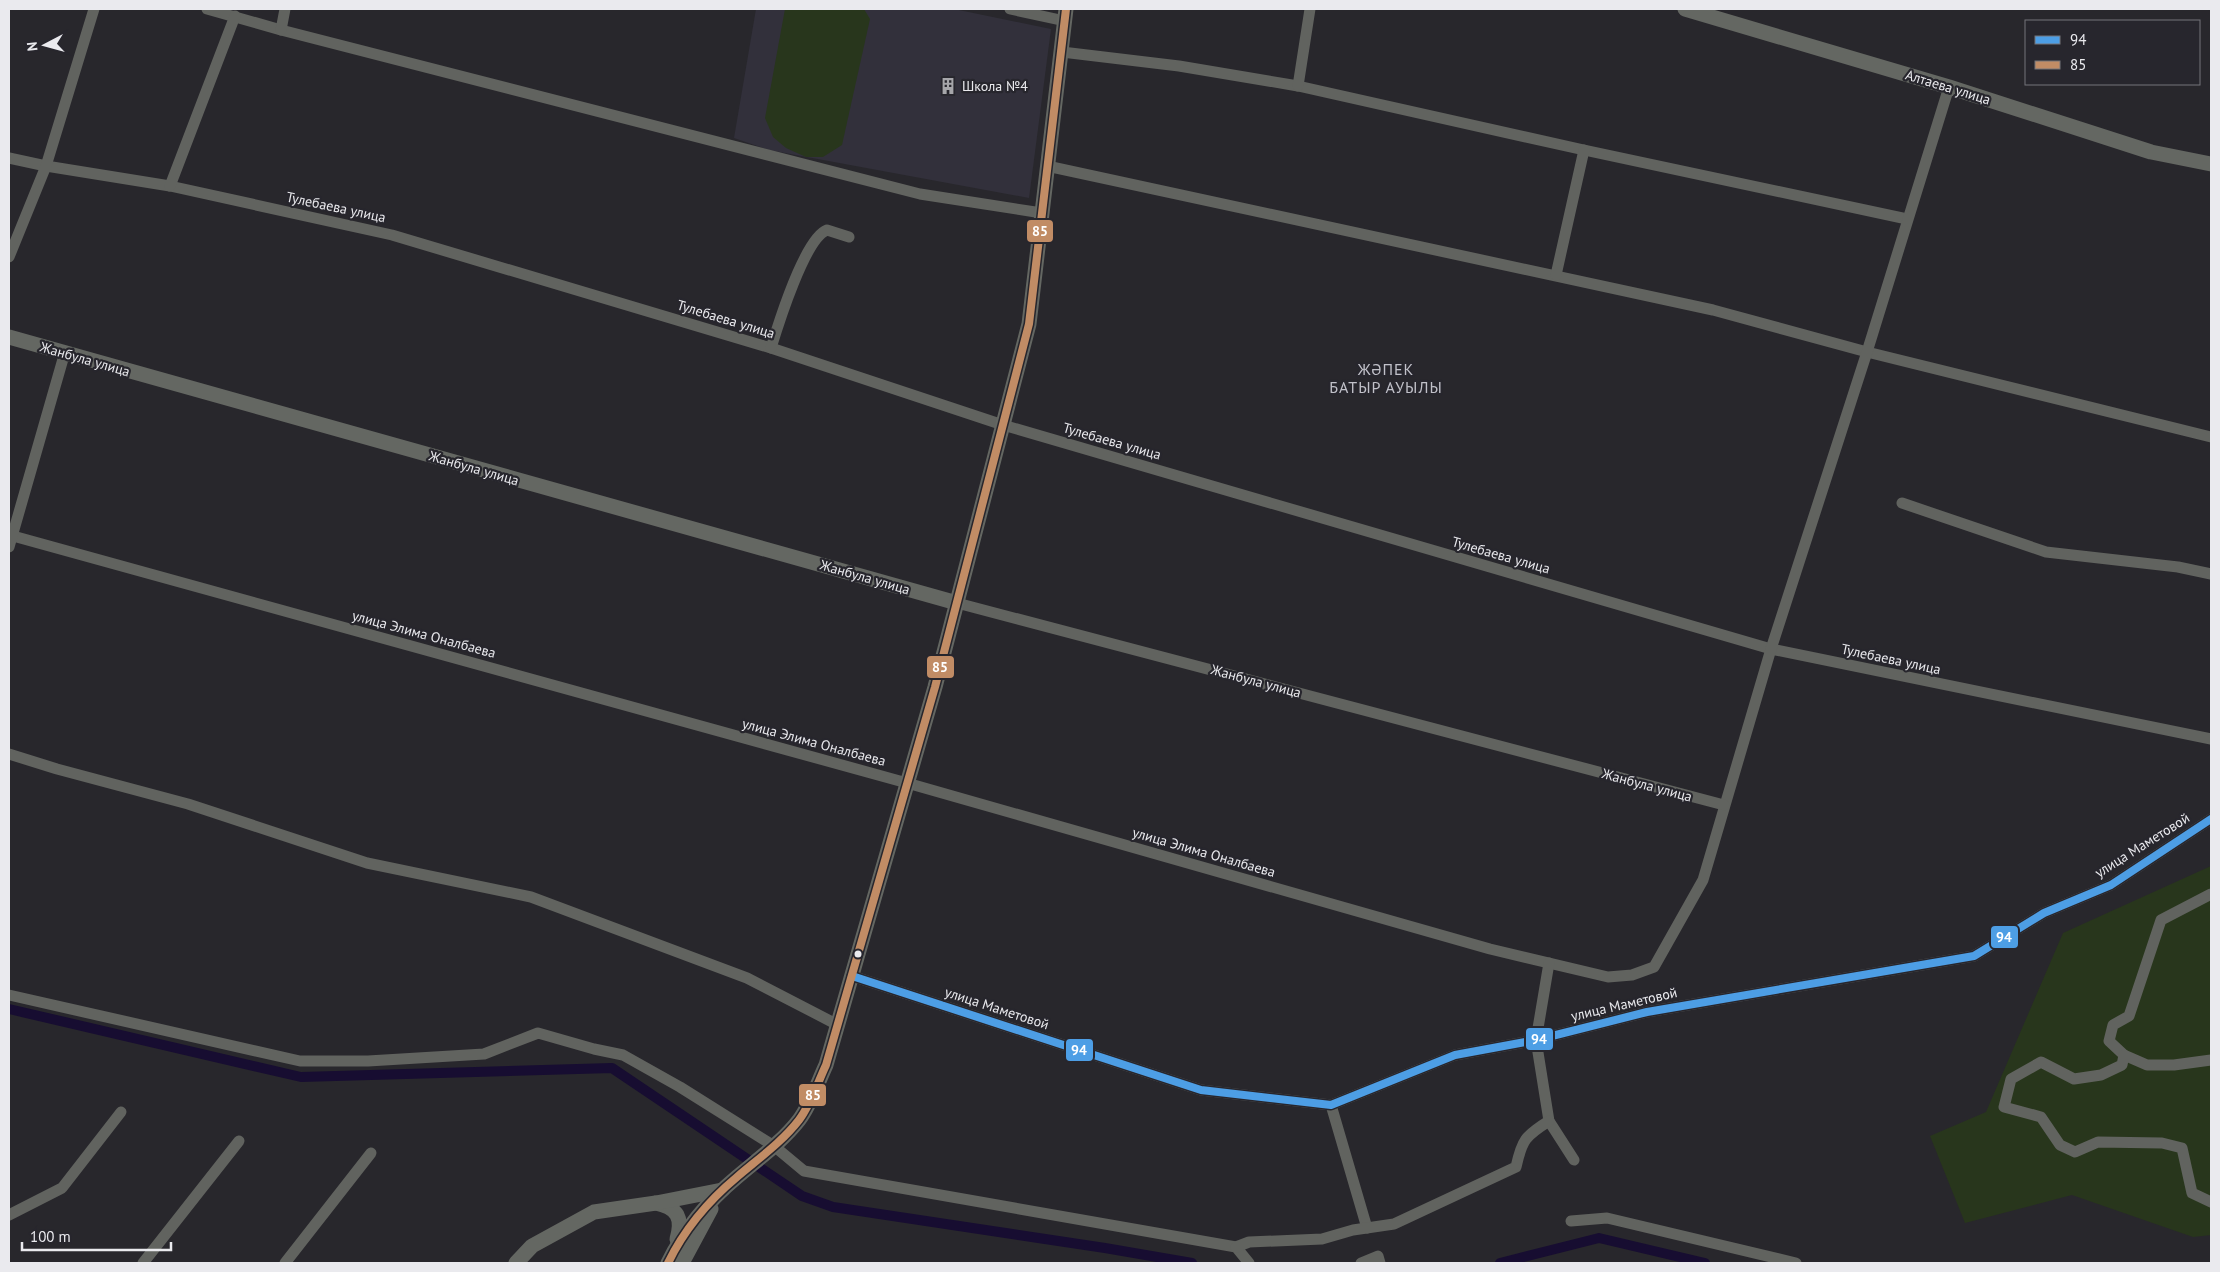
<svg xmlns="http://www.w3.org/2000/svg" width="2220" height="1272" viewBox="0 0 2220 1272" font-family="'PT Sans',sans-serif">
	<rect width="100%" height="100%" fill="#28272c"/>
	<polygon fill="#32303b" points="756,9 954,9 1051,29 1029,198 769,150 734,138"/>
	<g fill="#28361c">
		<polygon points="785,9 864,9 870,19 842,145 823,157 806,157 786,148 773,137 765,118"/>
		<polygon points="2211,866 2211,1235 2193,1237 2072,1195 1965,1223 1930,1136 1986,1112 2063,933"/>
	</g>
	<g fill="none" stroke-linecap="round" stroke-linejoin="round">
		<g stroke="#170d31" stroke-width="10">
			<polyline points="9,1009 301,1077 612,1068 802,1196 833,1207 1105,1248 1192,1263"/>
			<polyline points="1500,1263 1599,1238 1705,1263"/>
		</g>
		<g stroke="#61635f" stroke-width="11">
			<polyline points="207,9 281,30 920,194 1042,213"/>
			<polyline points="1010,9 1065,21"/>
			<polyline points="281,30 285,9"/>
			<polyline points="1062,52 1179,66 1298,86 1584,150 1907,219"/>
			<polyline points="1298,86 1310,9"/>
			<polyline points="9,158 46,166 170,186 392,235 771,348 1003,425 1771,649 2211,739"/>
			<polyline points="1047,166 1713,310 1867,352 2211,437"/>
			<polyline points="170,186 235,16"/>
			<polyline points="9,257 46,166 94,9"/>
			<polyline points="1556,275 1584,150"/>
			<path d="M771,348C778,325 805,238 827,230L849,237"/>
			<polyline points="1902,503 2046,552 2178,567 2211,574"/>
			<polyline points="13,536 907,783 1490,949 1608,977 1632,975 1654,967 1703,880 1771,649 1867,352 1949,87"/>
			<polyline points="9,547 65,352"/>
			<polyline points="957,603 1724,805"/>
			<polyline points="9,754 57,769 188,804 367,863 531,897 747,978 838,1025"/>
			<polyline points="1549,963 1536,1040 1549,1121 1574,1160"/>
			<polyline points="852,976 1201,1090 1331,1105 1455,1055 1536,1040 1647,1012 1974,956 2044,913 2111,885 2211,819"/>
			<polyline points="9,995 300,1061 368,1061 484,1054 538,1033 594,1049 623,1055 680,1087 774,1146 804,1171 1236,1247 1249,1263"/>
			<polyline points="2124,1055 2109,1041 2113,1025 2129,1016 2161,920 2211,894"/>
			<polyline points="2211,1060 2174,1065 2147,1065 2124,1055 2122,1065 2101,1075 2074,1079 2041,1062 2011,1079 2004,1107 2041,1117 2060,1145 2075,1152 2098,1142 2162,1143 2182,1148 2192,1193 2211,1202"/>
			<polyline points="1331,1105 1367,1228"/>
			<polyline points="9,1215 62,1188 121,1112"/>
			<polyline points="1571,1221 1607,1218 1796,1263"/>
			<path d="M1236,1247L1249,1242L1322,1239L1353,1230L1394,1224L1516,1167C1522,1140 1525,1136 1549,1121"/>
			<polyline points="143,1263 239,1141"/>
			<polyline points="285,1263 371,1153"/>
			<polyline points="1361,1263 1378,1256 1380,1263"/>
		</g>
		<g stroke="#646762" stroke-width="15">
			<polyline points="1685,9 1949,87 2151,152 2211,164"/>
			<polyline points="9,337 957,603"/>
			<path d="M656,1203C678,1208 683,1218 677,1239"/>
			<polyline points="516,1263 532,1246 594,1212 656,1203 722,1190"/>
			<path d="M668,1263C685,1228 707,1202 737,1177C758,1159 782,1142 799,1120C811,1104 818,1082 826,1065L935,687L1029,324L1066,9"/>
			<polyline points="682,1263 711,1209"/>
		</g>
		<g stroke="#27262d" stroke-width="11">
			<polyline id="bus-1" points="852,976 1201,1090 1331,1105 1455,1055 1536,1040 1647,1012 1974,956 2044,913 2111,885 2211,819"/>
		</g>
		<g stroke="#27262d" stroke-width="11">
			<path id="bus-2" d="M668,1263C685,1228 707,1202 737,1177C758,1159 782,1142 799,1120C811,1104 818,1082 826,1065L935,687L1029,324L1066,9"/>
		</g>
		<use href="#bus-1" stroke="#4d9ee5" stroke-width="8"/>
		<use href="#bus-2" stroke="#c18c65" stroke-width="8"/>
	</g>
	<defs>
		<g id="building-bare" transform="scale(1.35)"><path d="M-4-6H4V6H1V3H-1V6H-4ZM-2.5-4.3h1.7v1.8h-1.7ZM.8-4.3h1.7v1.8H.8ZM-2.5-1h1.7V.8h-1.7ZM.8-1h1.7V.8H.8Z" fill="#a6a6aa" stroke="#27262d" stroke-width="2.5" paint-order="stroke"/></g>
	</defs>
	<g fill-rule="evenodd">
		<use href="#building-bare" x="948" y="86"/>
	</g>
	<circle fill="#eaeaee" stroke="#27262d" stroke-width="2" cx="858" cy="954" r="4.5"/>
	<g text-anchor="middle" stroke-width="4.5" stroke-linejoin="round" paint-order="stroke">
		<g font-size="14" fill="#eaeaee" stroke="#27262d" text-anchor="start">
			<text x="962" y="91">Школа №4</text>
		</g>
		<g font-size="14" fill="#eaeaee" stroke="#27262d">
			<text transform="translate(1948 87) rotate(17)" y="5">Алтаева улица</text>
			<text transform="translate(336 207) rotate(12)" y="5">Тулебаева улица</text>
			<text transform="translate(726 319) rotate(17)" y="5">Тулебаева улица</text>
			<text transform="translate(85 359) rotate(16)" y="5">Жанбула улица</text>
			<text transform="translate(1112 441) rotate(16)" y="5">Тулебаева улица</text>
			<text transform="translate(474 468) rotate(16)" y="5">Жанбула улица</text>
			<text transform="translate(1501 555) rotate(16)" y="5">Тулебаева улица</text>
			<text transform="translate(865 577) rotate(16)" y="5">Жанбула улица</text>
			<text transform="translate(424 634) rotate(15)" y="5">улица Элима Оналбаева</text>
			<text transform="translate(1891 659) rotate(12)" y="5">Тулебаева улица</text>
			<text transform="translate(1256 681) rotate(15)" y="5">Жанбула улица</text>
			<text transform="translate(814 742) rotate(15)" y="5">улица Элима Оналбаева</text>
			<text transform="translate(1647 785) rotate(15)" y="5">Жанбула улица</text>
			<text transform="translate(2142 845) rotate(-32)" y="5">улица Маметовой</text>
			<text transform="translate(1204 852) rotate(16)" y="5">улица Элима Оналбаева</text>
			<text transform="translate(1624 1004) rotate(-13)" y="5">улица Маметовой</text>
			<text transform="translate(997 1008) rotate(18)" y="5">улица Маметовой</text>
		</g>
		<g font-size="16" letter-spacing="1" fill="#c1c1c9" stroke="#27262d">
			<text x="1386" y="375">ЖӘПЕК<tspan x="1386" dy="18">БАТЫР АУЫЛЫ</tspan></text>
		</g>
	</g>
	<g stroke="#27262d" stroke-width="2">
		<rect x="1026" y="219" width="28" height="24" rx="5" fill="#c18c65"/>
		<rect x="926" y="655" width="29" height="24" rx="5" fill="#c18c65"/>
		<rect x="1990" y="925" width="29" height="24" rx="5" fill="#4d9ee5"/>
		<rect x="1525" y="1027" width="29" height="24" rx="5" fill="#4d9ee5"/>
		<rect x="1065" y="1038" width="29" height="24" rx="5" fill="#4d9ee5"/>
		<rect x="798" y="1083" width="29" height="24" rx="5" fill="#c18c65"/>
	</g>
	<g font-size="14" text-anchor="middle" font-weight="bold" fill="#fff">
		<text x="1040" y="236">85</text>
		<text x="940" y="672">85</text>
		<text x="2004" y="942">94</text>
		<text x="1539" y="1044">94</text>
		<text x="1079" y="1055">94</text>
		<text x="813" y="1100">85</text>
	</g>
	<rect width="2220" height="1272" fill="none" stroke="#eaeaee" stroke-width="20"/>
	<rect x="2025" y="20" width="175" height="65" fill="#27262d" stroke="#75747a"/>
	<rect x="2035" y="36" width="25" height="8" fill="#4d9ee5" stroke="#75747a"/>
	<text x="2070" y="45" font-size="15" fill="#eaeaee">94</text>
	<rect x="2035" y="61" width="25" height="8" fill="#c18c65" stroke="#75747a"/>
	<text x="2070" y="70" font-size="15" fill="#eaeaee">85</text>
	<g transform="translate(45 45) rotate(264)" stroke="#27262d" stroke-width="4" paint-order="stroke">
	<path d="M0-4L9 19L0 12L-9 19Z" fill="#eaeaee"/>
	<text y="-8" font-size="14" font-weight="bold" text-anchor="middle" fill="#eaeaee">N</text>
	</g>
	<path d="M22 1242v8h149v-8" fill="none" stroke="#eaeaee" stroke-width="2.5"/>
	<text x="30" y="1242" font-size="15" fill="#eaeaee" stroke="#27262d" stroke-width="4" paint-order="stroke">100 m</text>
</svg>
